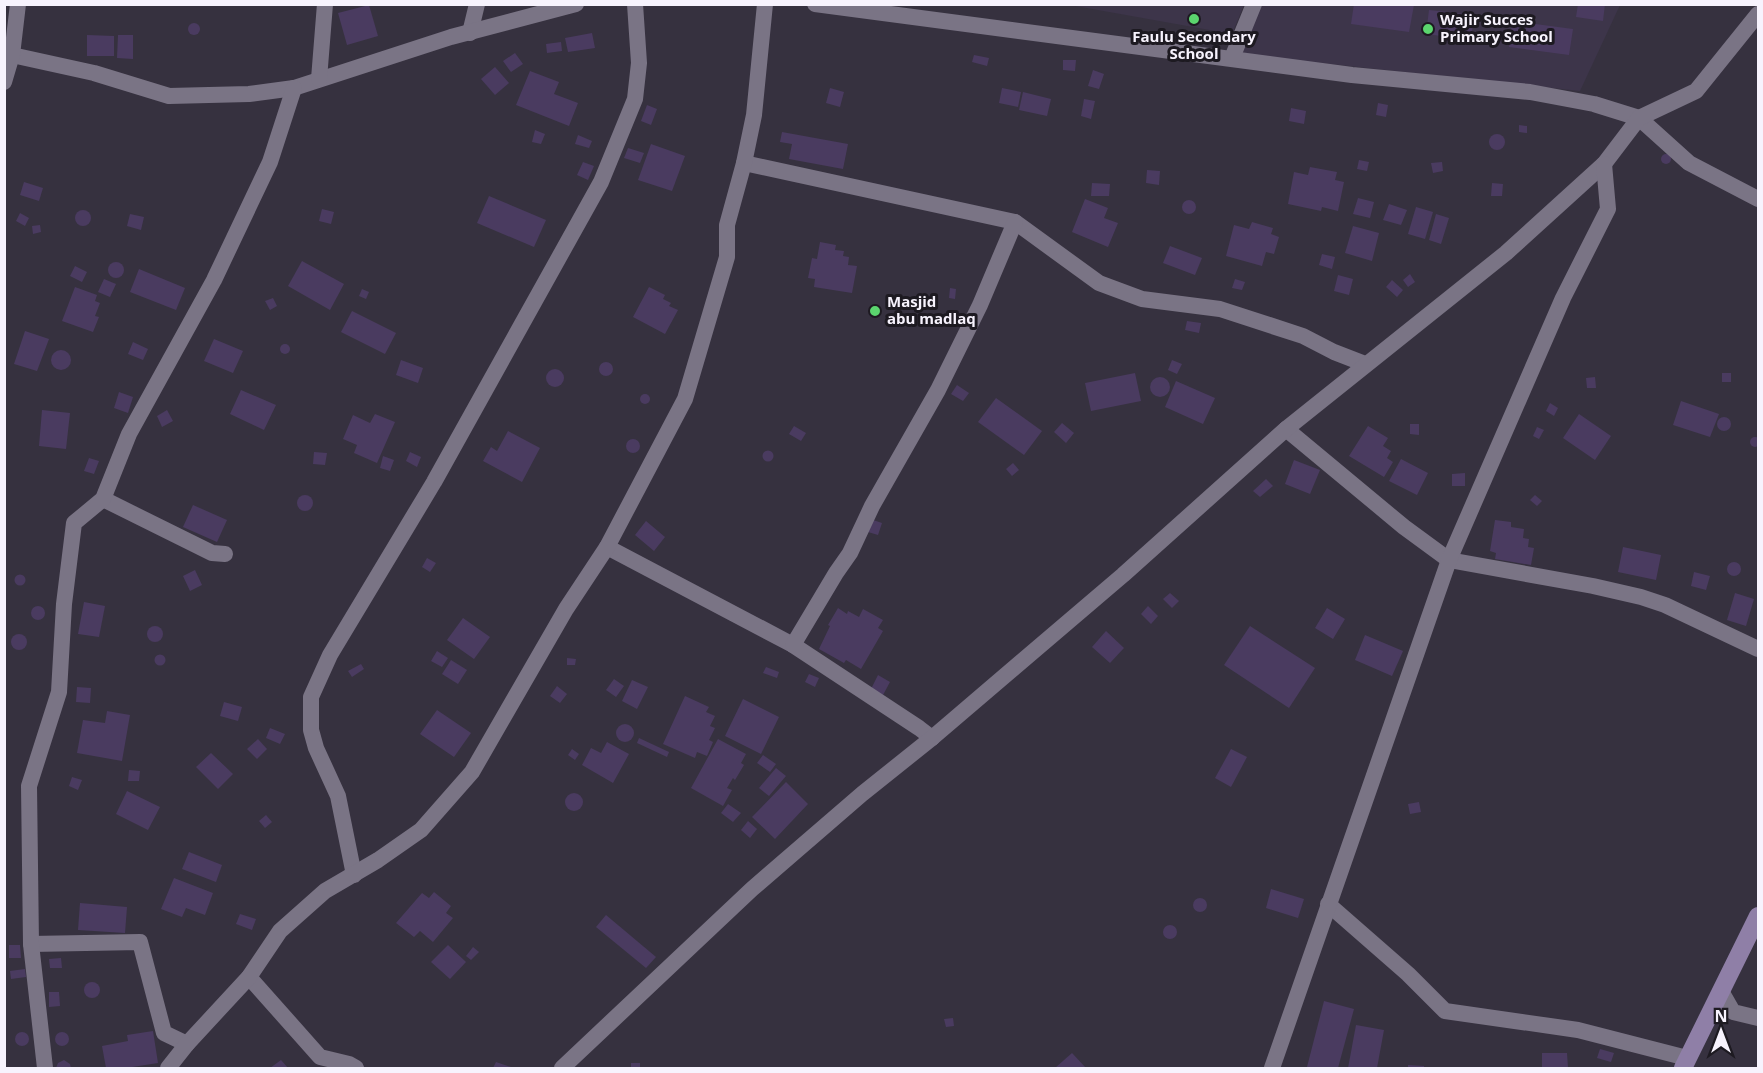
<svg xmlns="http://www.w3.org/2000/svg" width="1763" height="1073" viewBox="0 0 1763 1073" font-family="'Open Sans',sans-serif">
	<rect width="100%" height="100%" fill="#36313f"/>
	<g fill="#3d354a">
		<polygon points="1070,5 1244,5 1232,34"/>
		<polygon points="1259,5 1620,5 1580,91 1238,54"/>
	</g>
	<g fill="#4a3b60">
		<polygon points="1354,4 1414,5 1409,32 1351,24"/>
		<polygon points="1578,4 1605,4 1603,21 1576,17"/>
		<polygon points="369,5 378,36 347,45 338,13"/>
		<polygon points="1429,10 1474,15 1471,40 1426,34"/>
		<polygon points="1512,21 1573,29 1569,55 1509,47"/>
		<circle cx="194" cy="29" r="6"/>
		<polygon points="592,33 595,48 568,52 565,38"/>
		<polygon points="87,35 114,36 114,56 87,56"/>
		<polygon points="118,35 133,35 133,59 117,58"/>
		<polygon points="561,42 562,51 547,53 546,44"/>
		<polygon points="515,53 523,64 511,72 503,61"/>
		<polygon points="974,55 989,58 987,66 972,62"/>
		<polygon points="1063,60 1076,60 1075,71 1063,70"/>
		<polygon points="495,67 509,83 495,95 481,79"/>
		<polygon points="1093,70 1104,74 1099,89 1088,86"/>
		<polygon points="530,71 559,82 554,94 578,103 569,126 516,105"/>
		<polygon points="830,88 844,92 840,107 826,103"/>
		<polygon points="1002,88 1021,92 1018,107 999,103"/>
		<polygon points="1023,92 1051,99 1047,116 1019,110"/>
		<polygon points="1084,99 1095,101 1091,119 1081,116"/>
		<polygon points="1378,103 1388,105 1386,117 1376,115"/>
		<polygon points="647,105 657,109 651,125 641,121"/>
		<polygon points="1291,108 1306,111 1304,124 1289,121"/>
		<polygon points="1519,125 1527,126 1527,133 1519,132"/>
		<polygon points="535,130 545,134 541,144 532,142"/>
		<polygon points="782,132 848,144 843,169 789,159 792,144 780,142"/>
		<circle cx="1497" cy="142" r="8"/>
		<polygon points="578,135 592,141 589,148 575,144"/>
		<polygon points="651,144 685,156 672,191 638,180"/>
		<polygon points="628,148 644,153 640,163 624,158"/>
		<circle cx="1666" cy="159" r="5"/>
		<polygon points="1359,160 1369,162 1367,171 1357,169"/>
		<polygon points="583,162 594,166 588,180 577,175"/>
		<polygon points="1442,162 1443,171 1433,173 1431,163"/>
		<polygon points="1310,167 1337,172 1335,180 1344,182 1338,211 1322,207 1321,211 1288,204 1294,172 1308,175"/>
		<polygon points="1147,170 1160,171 1159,185 1146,183"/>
		<polygon points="24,182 43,188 39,201 20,195"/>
		<polygon points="1092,183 1110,184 1109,196 1091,196"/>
		<polygon points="1492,183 1503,184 1502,196 1491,196"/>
		<polygon points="489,196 546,220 534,247 477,223"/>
		<polygon points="1358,198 1374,202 1370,218 1353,214"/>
		<polygon points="1085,199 1108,208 1104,218 1118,223 1108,247 1072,232"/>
		<circle cx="1189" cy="207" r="7"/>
		<polygon points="1389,204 1407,210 1401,225 1383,220"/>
		<polygon points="1416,207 1433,212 1425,239 1408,234"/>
		<polygon points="322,209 334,212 331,224 319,221"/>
		<circle cx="83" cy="218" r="8"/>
		<polygon points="20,213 29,218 25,226 16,221"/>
		<polygon points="130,214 144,217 141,230 127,226"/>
		<polygon points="1436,214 1449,218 1441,244 1429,240"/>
		<polygon points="1252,222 1273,228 1271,234 1279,237 1274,254 1266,252 1262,266 1226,256 1234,225 1249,229"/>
		<polygon points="40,225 41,232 33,234 32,226"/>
		<polygon points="1353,226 1379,233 1372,261 1345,253"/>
		<polygon points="820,242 836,245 835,250 844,251 843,256 849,257 848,265 857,266 852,293 814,287 815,279 808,278 812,258 817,259"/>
		<polygon points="1170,246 1202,258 1195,275 1163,263"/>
		<polygon points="1322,254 1335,257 1332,269 1319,265"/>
		<polygon points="302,261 344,284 330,310 288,286"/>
		<circle cx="116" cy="270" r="8"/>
		<polygon points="75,266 87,272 82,282 70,276"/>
		<polygon points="139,269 185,288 176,310 130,292"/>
		<polygon points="1410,274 1415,282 1408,287 1403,280"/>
		<polygon points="1338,275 1353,279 1349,295 1334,291"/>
		<polygon points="104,279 116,284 110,297 98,292"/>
		<polygon points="1235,279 1245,282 1242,290 1232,288"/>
		<polygon points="1392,280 1403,290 1397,297 1386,287"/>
		<polygon points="75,287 97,295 95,301 100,303 95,316 99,317 93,332 62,321"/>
		<polygon points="649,287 665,295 663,299 671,303 669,306 678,310 665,334 633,317"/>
		<polygon points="950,288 956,289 955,299 949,298"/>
		<polygon points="362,289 369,292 366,299 359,296"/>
		<polygon points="273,298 277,306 270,310 265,301"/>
		<polygon points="352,311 396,333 385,354 341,332"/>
		<polygon points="1187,321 1201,323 1199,333 1185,330"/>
		<polygon points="25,331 49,339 37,371 14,364"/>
		<polygon points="214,339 243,351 233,373 204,361"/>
		<polygon points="133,342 148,349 143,360 128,354"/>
		<circle cx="285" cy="349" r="5"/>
		<circle cx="61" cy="360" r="10"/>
		<polygon points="401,360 423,368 418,383 396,375"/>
		<polygon points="1172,360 1182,364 1177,374 1168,370"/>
		<circle cx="606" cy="369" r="7"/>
		<circle cx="555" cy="378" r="9"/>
		<polygon points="1135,373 1141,401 1091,411 1085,383"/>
		<rect x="1722" y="373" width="9" height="9"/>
		<polygon points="1595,377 1596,388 1587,388 1586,378"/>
		<circle cx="1160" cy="387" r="10"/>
		<polygon points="1176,381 1215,398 1203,424 1165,407"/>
		<polygon points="957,385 969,393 963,401 951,394"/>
		<polygon points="241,390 276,405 264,430 230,414"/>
		<polygon points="119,392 133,397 128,413 114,408"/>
		<circle cx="645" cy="399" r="5"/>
		<polygon points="996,398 1042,431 1024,455 978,422"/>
		<polygon points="1681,401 1719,414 1710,437 1673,425"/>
		<polygon points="1550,403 1558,408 1554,416 1546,411"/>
		<polygon points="42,410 70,413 66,449 39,446"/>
		<polygon points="167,410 173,421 162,427 157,416"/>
		<polygon points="375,414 395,422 377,463 354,453 357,445 343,439 353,415 370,423"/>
		<polygon points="1579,414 1611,436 1595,460 1563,438"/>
		<circle cx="1724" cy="424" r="7"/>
		<polygon points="1062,423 1074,433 1066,443 1054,432"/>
		<polygon points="1410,424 1419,424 1419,435 1410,434"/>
		<polygon points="794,426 806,433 801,441 789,434"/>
		<polygon points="1368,426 1388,438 1383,446 1391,451 1387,458 1393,462 1384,477 1349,456"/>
		<polygon points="1537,427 1544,430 1539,439 1533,436"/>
		<polygon points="508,431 540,448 522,482 483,461 491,447 497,451"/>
		<circle cx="1755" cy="442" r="5"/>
		<circle cx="633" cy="446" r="7"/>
		<circle cx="768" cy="456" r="5.5"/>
		<polygon points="314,452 327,453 325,465 313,464"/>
		<polygon points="410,452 421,457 417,467 406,461"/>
		<polygon points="383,456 394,460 390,471 380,468"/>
		<polygon points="89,458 99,461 94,474 84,471"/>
		<polygon points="1401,459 1428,473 1417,495 1389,481"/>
		<polygon points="1294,460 1320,470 1310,494 1285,484"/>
		<polygon points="1013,463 1019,470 1012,476 1006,469"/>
		<polygon points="1465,473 1465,486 1452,486 1452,474"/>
		<polygon points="1266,479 1273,486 1260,497 1253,491"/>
		<polygon points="1535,495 1542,501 1537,506 1530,500"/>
		<circle cx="305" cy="503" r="8"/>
		<polygon points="193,505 227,520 217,542 183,527"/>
		<polygon points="873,520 882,523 878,535 868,532"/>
		<polygon points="1495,520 1511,522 1511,527 1524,529 1523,538 1529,539 1528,547 1534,548 1531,565 1495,559 1496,553 1490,551"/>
		<polygon points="646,521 665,537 654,551 635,535"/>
		<polygon points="1623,547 1661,555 1656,580 1618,572"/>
		<polygon points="427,558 436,563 430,572 422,567"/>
		<circle cx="1734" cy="569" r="7"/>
		<polygon points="195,570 202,585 190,591 183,576"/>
		<polygon points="1694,572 1710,576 1706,590 1691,586"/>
		<circle cx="20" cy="580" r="5.5"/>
		<polygon points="1170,593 1179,601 1172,608 1163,599"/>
		<polygon points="1735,593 1754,599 1746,626 1727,620"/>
		<polygon points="84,602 105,606 99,637 78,634"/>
		<polygon points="1148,606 1158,616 1151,624 1141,614"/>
		<circle cx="38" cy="613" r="7"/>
		<polygon points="838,608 847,614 848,611 859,617 863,609 883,620 878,628 883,631 861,669 846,660 844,663 819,649 830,626 828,625"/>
		<polygon points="1327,608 1345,619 1333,639 1315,628"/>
		<polygon points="463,618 490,637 474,659 447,640"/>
		<circle cx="155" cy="634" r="8"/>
		<polygon points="1250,626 1315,668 1289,708 1224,665"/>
		<polygon points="1106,631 1124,648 1110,663 1092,647"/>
		<circle cx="19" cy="642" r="8"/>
		<polygon points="1365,635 1403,651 1392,676 1355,660"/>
		<polygon points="437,651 448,658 442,667 431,661"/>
		<circle cx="160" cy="660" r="5.5"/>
		<polygon points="567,658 576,659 575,665 567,665"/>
		<polygon points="451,660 467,670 458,684 442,674"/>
		<polygon points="361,664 364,669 352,677 348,671"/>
		<polygon points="766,667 779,672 777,678 763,673"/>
		<polygon points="809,674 819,678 815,687 805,682"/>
		<polygon points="878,675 890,682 883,695 871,689"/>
		<polygon points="614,679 624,686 616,697 606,690"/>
		<polygon points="632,680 648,687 637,709 622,701"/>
		<polygon points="557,686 567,694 560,703 550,696"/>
		<polygon points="77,687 91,688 90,703 76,702"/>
		<polygon points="685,696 709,707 706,712 715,716 710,726 715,728 709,740 713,742 707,756 697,752 695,758 663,744"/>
		<polygon points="743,699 779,717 761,754 725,736"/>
		<polygon points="224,702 242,707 238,721 220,716"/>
		<polygon points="437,710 471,733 454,757 420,734"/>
		<polygon points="107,711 130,715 122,761 77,753 83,720 105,723"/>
		<circle cx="625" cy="733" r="9"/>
		<polygon points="270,728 285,734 280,744 266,738"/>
		<polygon points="639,738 669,752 667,757 637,743"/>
		<polygon points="258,739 267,749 257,759 247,749"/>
		<polygon points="718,739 746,754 741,763 744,765 735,780 733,778 727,788 732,790 723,806 691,788"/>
		<polygon points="607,742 629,754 613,783 582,765 591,748 601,753"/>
		<polygon points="572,749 579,754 575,760 568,755"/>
		<polygon points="1231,749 1247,757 1231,787 1215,778"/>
		<polygon points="211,753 233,774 218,789 196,767"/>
		<polygon points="763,755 776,764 770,772 757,763"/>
		<polygon points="776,768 786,776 769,796 759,788"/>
		<polygon points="129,770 140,771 139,781 128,781"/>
		<polygon points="72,777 82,780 78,790 69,786"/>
		<polygon points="786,782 808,804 775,839 752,817"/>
		<polygon points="127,791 160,807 148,830 116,814"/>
		<circle cx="574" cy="802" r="9"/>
		<polygon points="1419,802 1421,812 1410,814 1408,804"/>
		<polygon points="728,804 741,813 733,822 721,813"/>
		<polygon points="266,815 272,822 265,828 259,821"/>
		<polygon points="748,821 757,829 750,838 741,830"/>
		<polygon points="189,852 222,865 216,882 182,869"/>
		<polygon points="174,878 213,893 205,915 186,908 182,917 161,909"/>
		<polygon points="1271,889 1304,899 1298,918 1266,908"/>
		<polygon points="434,892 451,906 446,913 453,918 433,942 420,931 414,937 396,923 422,893 429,898"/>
		<circle cx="1200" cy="905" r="7"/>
		<polygon points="80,903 127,907 125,933 78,930"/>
		<polygon points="240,914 256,919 252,930 236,924"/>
		<polygon points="606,915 656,957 646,968 596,927"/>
		<circle cx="1170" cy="932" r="7"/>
		<polygon points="9,945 20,945 21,958 9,958"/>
		<polygon points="448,945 466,962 450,979 431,962"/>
		<polygon points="473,947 479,952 471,960 466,956"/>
		<polygon points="61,958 62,968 50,968 49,959"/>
		<polygon points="25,969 26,977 11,979 10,971"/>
		<circle cx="92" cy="990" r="8"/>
		<polygon points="49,992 59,992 60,1006 49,1007"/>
		<polygon points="1324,1001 1354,1009 1338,1068 1307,1067"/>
		<polygon points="953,1018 954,1026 946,1027 944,1019"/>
		<polygon points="1356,1025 1384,1030 1377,1068 1348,1068"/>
		<polygon points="153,1031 158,1063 126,1068 106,1068 102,1046 128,1041 127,1035"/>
		<circle cx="22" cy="1039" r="7"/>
		<circle cx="62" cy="1039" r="7"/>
		<polygon points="1600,1049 1614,1053 1611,1062 1597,1058"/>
		<polygon points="1072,1053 1086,1068 1055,1068"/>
		<polygon points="1542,1053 1567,1053 1568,1068 1542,1068"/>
		<polygon points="64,1060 70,1064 71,1068 56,1068 58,1063"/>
		<polygon points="281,1060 288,1068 270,1068"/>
		<polygon points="496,1062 514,1068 493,1068"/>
		<rect x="631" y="1063" width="9" height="5"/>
		<polygon points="1408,1065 1424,1066 1424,1068 1408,1068"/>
	</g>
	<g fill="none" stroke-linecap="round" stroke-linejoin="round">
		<g stroke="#7a7485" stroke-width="16">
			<polyline points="815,4 1352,75 1530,92 1594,104 1639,118 1689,163 1758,199"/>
			<polyline points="470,33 477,4"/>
			<polyline points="1232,58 1254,4"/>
			<polyline points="4,59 12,55 94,73 169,96 249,94 294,88 451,37 576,4"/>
			<polyline points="319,79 325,4"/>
			<polyline points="4,82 12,55 18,4"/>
			<polyline points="744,163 1015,222 1099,283 1142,299 1220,309 1303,336 1334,352 1365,364"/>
			<polyline points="1286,429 1404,527 1449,560 1593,586 1641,597 1665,605 1758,649"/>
			<polyline points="103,499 212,553 225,554"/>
			<polyline points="607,547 793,645"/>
			<polyline points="932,738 919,728 793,645 836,573 850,553 872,506 938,390 980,305 1015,222"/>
			<polyline points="354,875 338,796 316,748 311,730 311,697 330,655 434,482 601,182 635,99 639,63 635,4"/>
			<polyline points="1328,904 1408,974 1445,1011 1578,1030 1687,1058"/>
			<polyline points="31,944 140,942 164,1033 187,1044"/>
			<polyline points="249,977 320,1057 349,1064 356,1068"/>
			<polyline points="1721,991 1733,1012 1758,1018"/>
			<polyline points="45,1068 31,944 29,786 59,692 64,604 74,523 103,499 129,434 214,280 270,162 294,88"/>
			<polyline points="168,1068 187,1044 249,977 280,931 325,891 378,860 421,830 472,772 566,609 607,547 685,399 727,257 727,225 744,163 754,115 765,4"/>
			<polyline points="562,1068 752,889 862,794 932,738 1123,575 1286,429 1506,253 1604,164 1639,118 1696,91 1758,14"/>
			<polyline points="1272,1068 1449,560 1563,298 1608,209 1604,164"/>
		</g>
		<polyline stroke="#8f7fa7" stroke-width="18" points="1683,1068 1758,916"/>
	</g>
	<g fill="#5bd56e" stroke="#1d1a21" stroke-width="2">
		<circle cx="1194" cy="19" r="6"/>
		<circle cx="1428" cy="29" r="6"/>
		<circle cx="875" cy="311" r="6"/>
	</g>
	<g text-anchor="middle" stroke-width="6" stroke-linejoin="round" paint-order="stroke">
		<g font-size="15" font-weight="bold" fill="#f7f3fd" stroke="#1d1a21" text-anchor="start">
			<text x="1440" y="25">Wajir Succes<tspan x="1440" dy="17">Primary School</tspan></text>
			<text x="1194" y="42" text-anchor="middle">Faulu Secondary<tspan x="1194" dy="17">School</tspan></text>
			<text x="887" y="307">Masjid<tspan x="887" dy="17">abu madlaq</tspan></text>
		</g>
	</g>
	<rect width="1763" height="1073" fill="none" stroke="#f7f3fd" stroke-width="12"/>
	<g transform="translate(1721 1031)" stroke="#1d1a21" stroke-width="4.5" paint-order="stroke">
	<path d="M0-4.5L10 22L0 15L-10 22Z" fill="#f7f3fd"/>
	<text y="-9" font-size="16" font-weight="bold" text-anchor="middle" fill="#f7f3fd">N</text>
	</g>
</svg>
